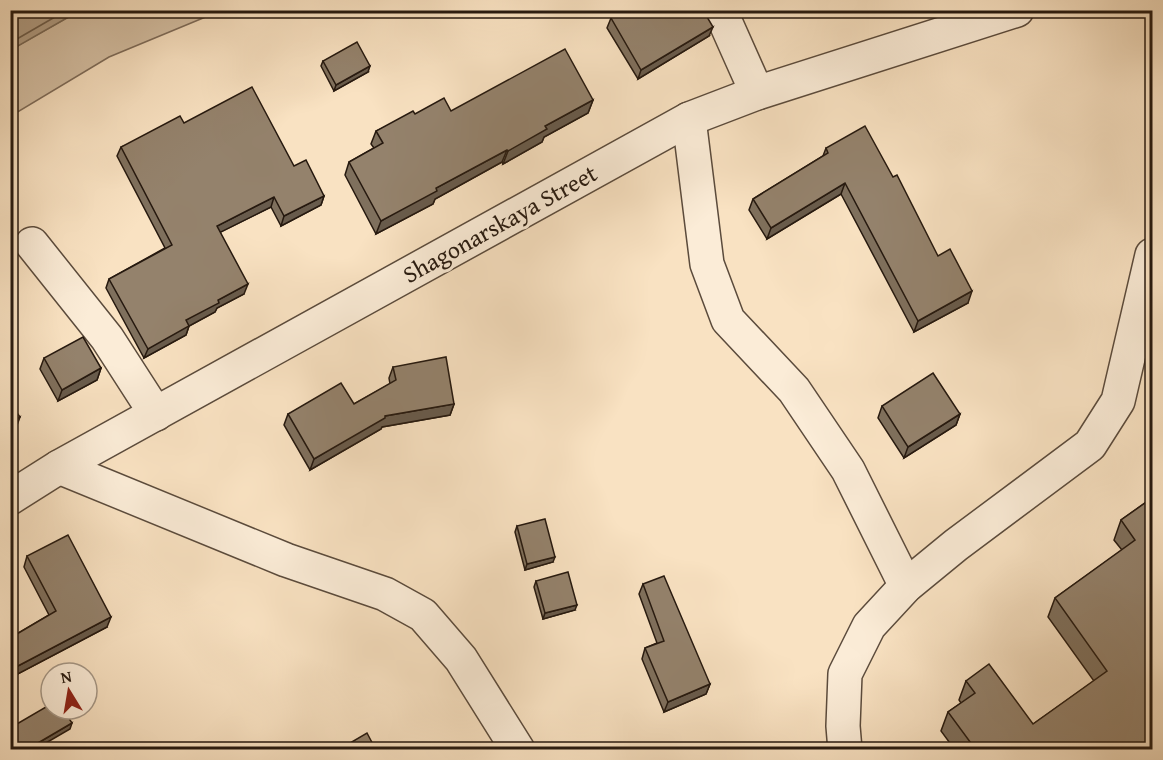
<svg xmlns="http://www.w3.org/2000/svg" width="1163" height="760" viewBox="0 0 1163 760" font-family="'Gentium Book Plus',serif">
	<rect width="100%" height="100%" fill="#f9e2c2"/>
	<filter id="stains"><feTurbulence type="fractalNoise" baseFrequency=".00333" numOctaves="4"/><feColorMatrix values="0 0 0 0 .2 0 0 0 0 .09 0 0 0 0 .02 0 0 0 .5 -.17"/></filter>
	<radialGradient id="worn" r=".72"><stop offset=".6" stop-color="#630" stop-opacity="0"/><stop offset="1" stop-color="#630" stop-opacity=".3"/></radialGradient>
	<polygon fill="#d5c0a4" stroke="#7e6c5a" stroke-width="1.5" points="79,11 220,11 109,57 11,116 10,50"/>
	<polygon fill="#b19e85" stroke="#796956" stroke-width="1.5" points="11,10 79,10 79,11 11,50"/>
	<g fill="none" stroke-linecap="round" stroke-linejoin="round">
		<polyline stroke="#6c5c4a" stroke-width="1.5" points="10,43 67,10"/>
		<g stroke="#5b4b3c" stroke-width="36">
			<g id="minor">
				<polyline points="720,10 757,93"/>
				<polyline points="689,119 707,264 728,320 794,390 848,470 906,586"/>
				<polyline points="32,244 107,338 156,414"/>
				<polyline points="59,467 286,560 385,594 423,615 461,659 518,750"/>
				<polyline points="10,498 59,467 689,119 757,93 1017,10"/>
				<polyline points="845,750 843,726 845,674 869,626 906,586 956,545 1090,445 1118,401 1152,255"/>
			</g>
		</g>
		<use href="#minor" stroke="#fbecd7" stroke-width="33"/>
	</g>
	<g fill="#7f705d" stroke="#26190f" stroke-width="1.5">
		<polygon points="611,18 709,36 638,79 607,28"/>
		<polygon points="323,61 368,72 334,91 321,66"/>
		<polygon points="593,100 588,113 544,137 542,142 503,164 502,162 435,199 433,204 376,234 345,175 349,162 374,148 371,144 376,131 415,114"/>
		<polygon points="184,123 294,166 324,196 321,205 281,226 271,207 220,232 244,294 217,308 215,312 189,326 186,335 144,358 106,288 109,279 165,248 117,156 121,147"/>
		<polygon points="826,148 938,256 968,303 914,332 841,194 767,239 749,210 753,199 823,156"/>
		<polygon points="44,358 101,368 97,380 58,401 40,369"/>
		<polygon points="393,367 454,404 450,415 382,427 381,429 310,470 284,425 288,414 354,404 390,384 389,378"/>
		<polygon points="882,406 960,414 956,425 904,458 878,418"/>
		<polygon points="1152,498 1152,750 955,750 941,731 948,712 961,703 959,700 966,681 1033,724 1094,681 1048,617 1055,598 1122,550 1114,540 1121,520"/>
		<polygon points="517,526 553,562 525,570 515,532"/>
		<polygon points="27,556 107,627 12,677 10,674 10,638 49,615 24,567"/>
		<polygon points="536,581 575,610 543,619 534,587"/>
		<polygon points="643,584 710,684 706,694 664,712 642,659 645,648 657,643 639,594"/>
	</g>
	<g fill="#685b4c" stroke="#26190f" stroke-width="1.5">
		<polygon points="713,27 709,36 638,79 641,70"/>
		<polygon points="370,66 368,72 334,91 336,85"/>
		<polygon points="593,100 588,113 544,137 542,142 503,164 508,151 545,126"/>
		<polygon points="507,150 502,162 435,199 433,204 376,234 381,221 436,188"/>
		<polygon points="845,183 841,194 767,239 771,228"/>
		<polygon points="324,196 321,205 281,226 284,216"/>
		<polygon points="274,197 271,207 213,236 217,226"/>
		<polygon points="248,284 244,294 217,308 215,312 189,326 186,335 144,358 148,349 186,320 218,300"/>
		<polygon points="972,291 968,303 914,332 918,321"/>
		<polygon points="101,368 97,380 58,401 62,390"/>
		<polygon points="454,404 450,415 382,427 381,429 310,470 314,459 385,416"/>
		<polygon points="960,414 956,425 904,458 908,447"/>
		<polygon points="20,417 16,428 10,432 10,423"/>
		<polygon points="555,557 553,562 525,570 527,564"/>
		<polygon points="577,605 575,610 543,619 545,613"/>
		<polygon points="111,617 107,627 12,677 16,667"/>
		<polygon points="710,684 706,694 664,712 668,702"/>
		<polygon points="72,723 70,729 34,750 26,750"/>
	</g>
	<g fill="#94826c" stroke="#26190f" stroke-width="1.5">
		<polygon points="623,10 703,10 713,27 641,70 611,18"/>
		<polygon points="357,42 370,66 336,85 323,61"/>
		<polygon points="565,49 593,100 545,126 547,129 508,151 507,150 436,188 437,191 381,221 349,162 383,143 376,131 413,111 415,114 444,98 451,111"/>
		<polygon points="252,87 294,166 306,160 324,196 284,216 274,197 217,226 248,284 218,300 219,303 186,320 189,326 148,349 109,279 172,245 121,147 180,116 184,123"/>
		<polygon points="865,126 893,177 897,175 938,256 950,249 972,291 918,321 845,183 771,228 753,199 828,153 826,148"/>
		<polygon points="83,337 101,368 62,390 44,358"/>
		<polygon points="446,357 454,404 385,416 385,418 314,459 288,414 341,383 354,404 396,380 393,367"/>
		<polygon points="933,373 960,414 908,447 882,406"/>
		<polygon points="10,403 20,417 10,423"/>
		<polygon points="1152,498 1152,750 976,750 948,712 975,693 966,681 989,664 1033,724 1107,671 1055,598 1135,540 1121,520"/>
		<polygon points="545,519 555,557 527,564 517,526"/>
		<polygon points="68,535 111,617 16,667 10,657 10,638 56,611 27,556"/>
		<polygon points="568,572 577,605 545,613 536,581"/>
		<polygon points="664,576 710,684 668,702 645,648 664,641 643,584"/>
		<polygon points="51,704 51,709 63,709 72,723 26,750 10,750 10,728"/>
		<polygon points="367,733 376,750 338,750"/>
	</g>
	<g text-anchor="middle" stroke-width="6" stroke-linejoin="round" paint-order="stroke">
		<g font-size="24" fill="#26190f" stroke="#fbecd7">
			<text transform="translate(500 224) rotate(-29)" y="8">Shagonarskaya Street</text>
		</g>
	</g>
	<rect width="1163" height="760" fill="none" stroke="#f9e2c2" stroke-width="36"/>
	<rect x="12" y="12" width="1139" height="736" fill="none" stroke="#26190f" stroke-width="3"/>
	<rect x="18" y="18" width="1127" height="724" fill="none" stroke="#26190f" stroke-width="1.5"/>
	<g transform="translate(69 691) rotate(349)"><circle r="28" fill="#fbecd7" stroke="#a69887" stroke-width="1.5"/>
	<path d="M0-4.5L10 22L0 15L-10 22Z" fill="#8f2418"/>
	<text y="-9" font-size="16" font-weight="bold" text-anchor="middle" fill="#26190f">N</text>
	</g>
	<rect width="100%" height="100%" filter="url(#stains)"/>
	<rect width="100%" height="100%" fill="url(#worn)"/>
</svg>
